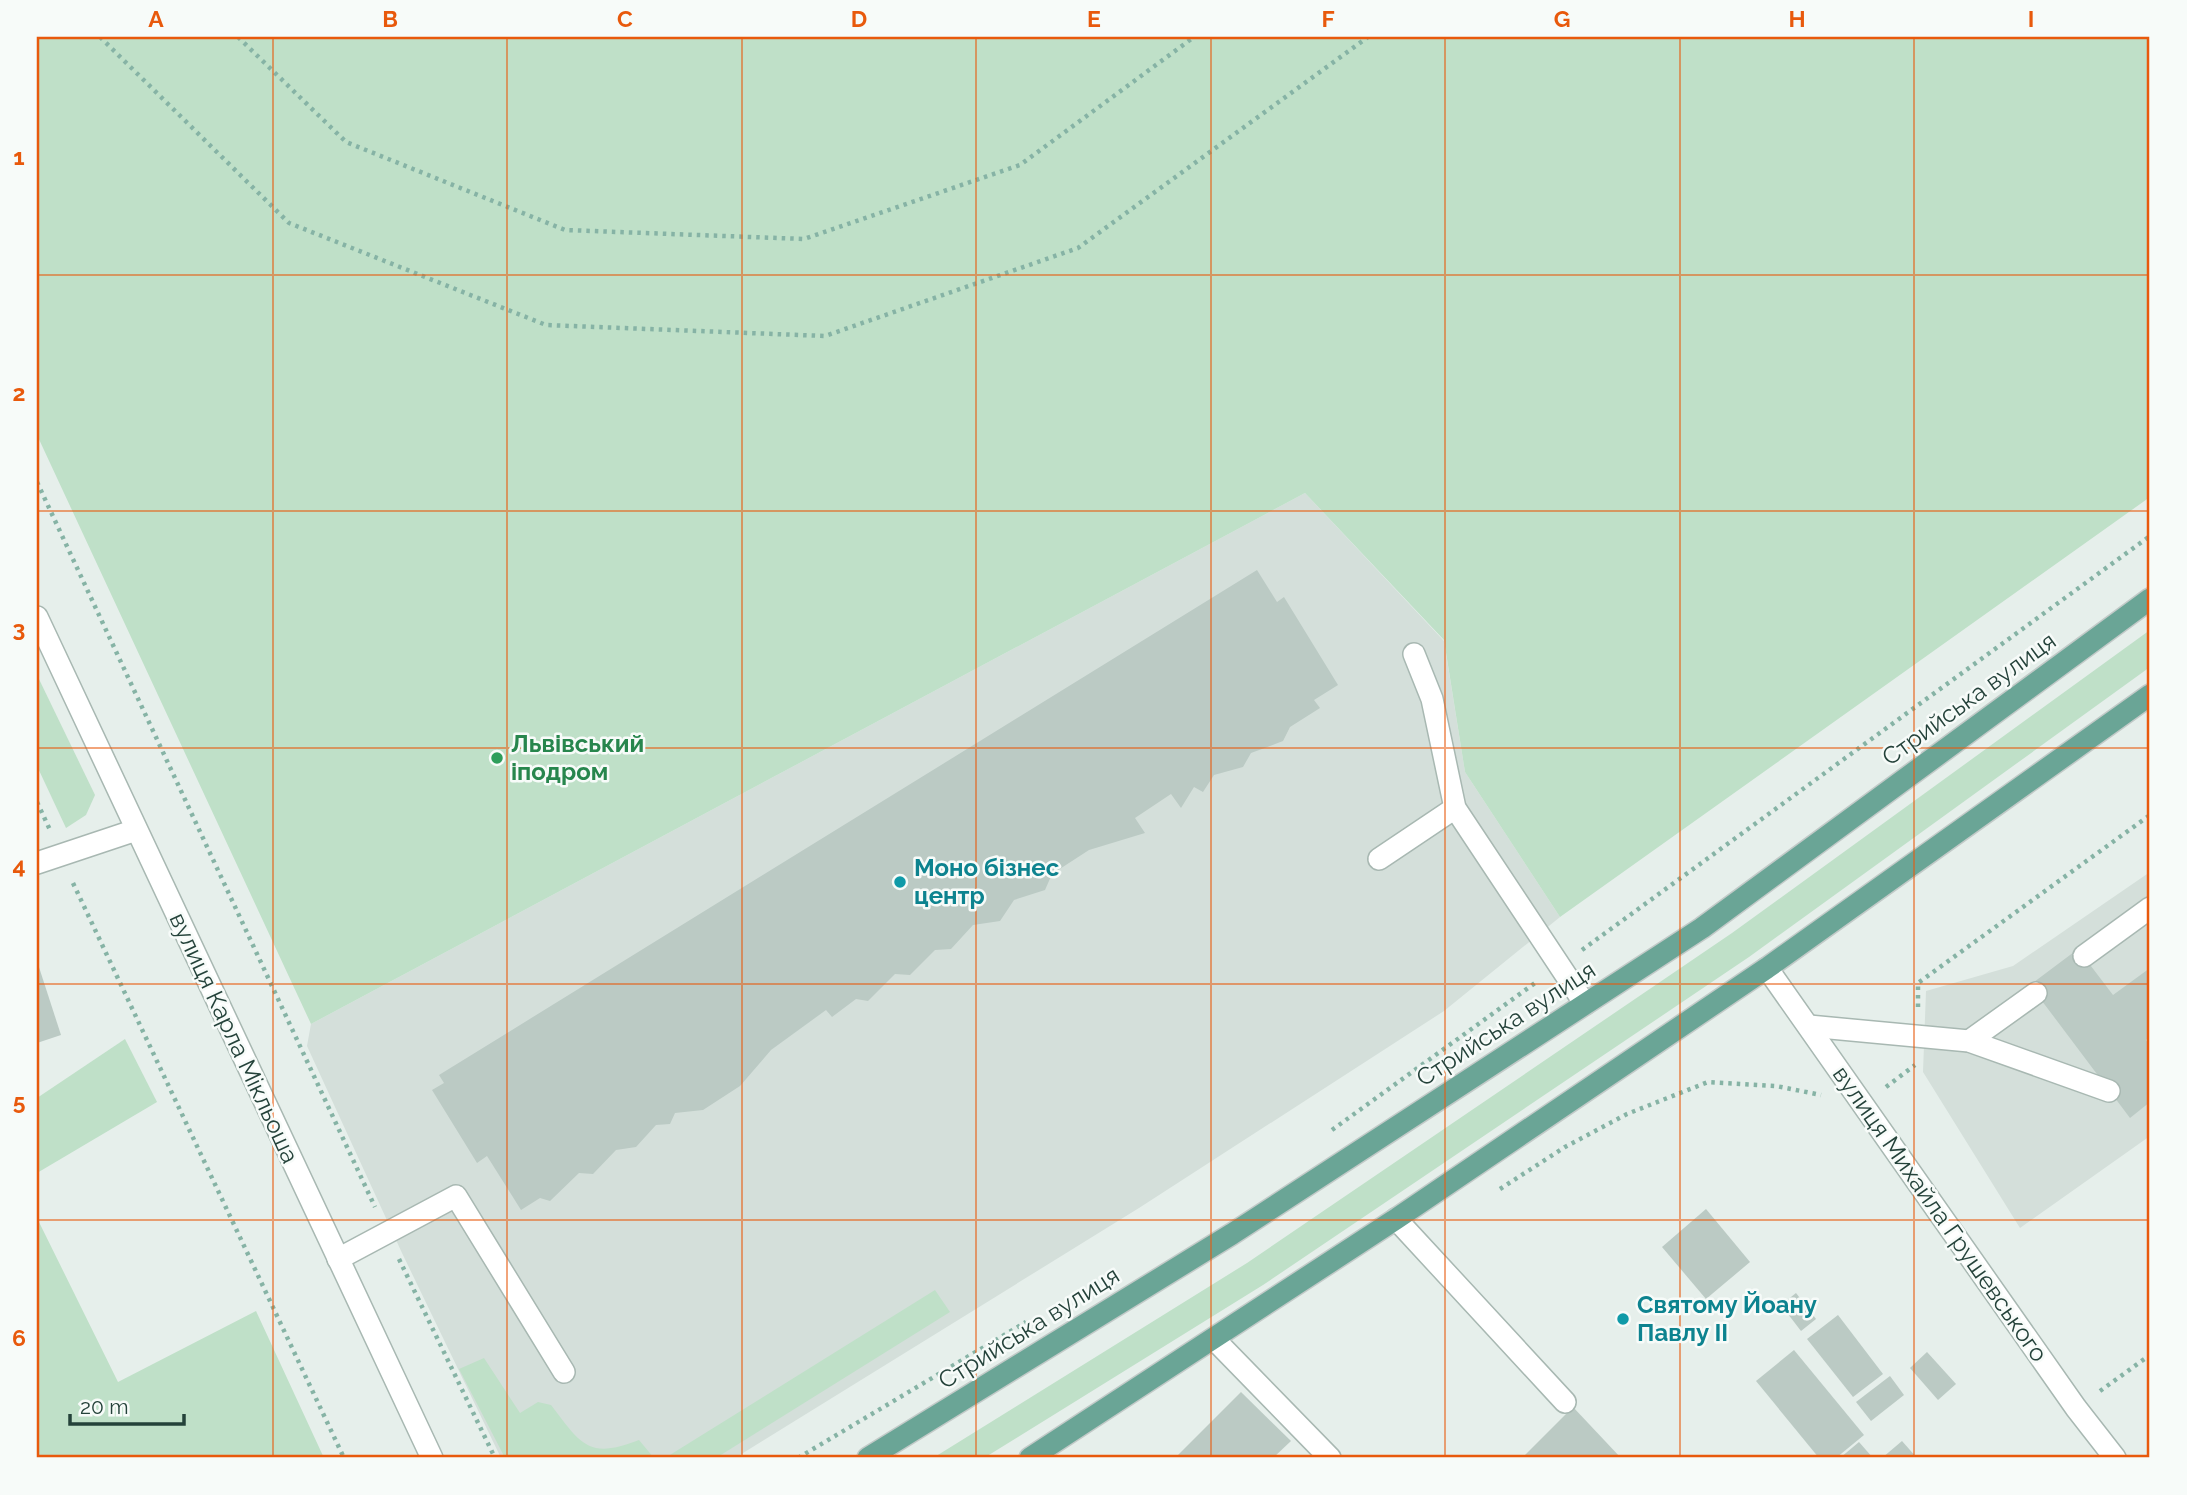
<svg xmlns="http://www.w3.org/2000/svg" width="2187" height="1495" viewBox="0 0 2187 1495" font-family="Raleway,sans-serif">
	<rect width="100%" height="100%" fill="#e6efeb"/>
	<g fill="#d4dfda">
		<polygon points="1305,493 1444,641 1465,772 1560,917 1444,1011 1139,1208 735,1458 501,1458 402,1253 307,1046 311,1024"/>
		<polygon points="2150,872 2150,1136 2020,1228 1923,1072 1926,991 2013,966"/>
	</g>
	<g fill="#bfe0c8">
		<polygon points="37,37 2150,37 2150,497 1560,917 1465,772 1444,640 1305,493 311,1024 37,435"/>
		<polygon points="2150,630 2150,667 1749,957 1263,1285 984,1458 933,1458 1247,1263 1732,933"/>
		<polygon points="37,675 95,795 86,815 66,828 37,766"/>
		<polygon points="125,1039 157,1102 37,1173 37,1098"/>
		<polygon points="37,1218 118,1382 256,1311 324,1458 37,1458"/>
		<polygon points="935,1290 950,1312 716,1458 665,1458"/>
		<path d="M484,1358L520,1413L538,1402L551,1405C581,1444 588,1460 639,1440L654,1458H505L459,1369Z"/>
	</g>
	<g fill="#bbcac4">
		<polygon points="1257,570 1277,602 1284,597 1338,685 1314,700 1320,708 1290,727 1283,741 1251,753 1243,767 1214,775 1203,792 1194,787 1181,808 1171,794 1135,818 1145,833 1089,850 1052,874 1045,890 1014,900 1000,921 973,925 951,949 935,950 910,975 895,974 868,1001 856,999 832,1017 826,1010 771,1050 740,1086 703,1110 675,1113 670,1124 656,1125 636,1147 616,1150 593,1174 579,1173 550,1201 540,1198 521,1210 487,1156 477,1163 432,1090 444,1083 439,1075"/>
		<polygon points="2078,949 2113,995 2150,968 2150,1037 2146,1040 2150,1045 2150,1102 2130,1118 2030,985"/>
		<polygon points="37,961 61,1035 37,1043"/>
		<polygon points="1706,1209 1750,1262 1706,1299 1662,1247"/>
		<polygon points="1796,1293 1816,1319 1801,1331 1781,1305"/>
		<polygon points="1838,1315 1883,1374 1853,1397 1807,1339"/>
		<polygon points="1794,1350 1864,1435 1836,1458 1819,1458 1756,1381"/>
		<polygon points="1927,1352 1956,1384 1938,1400 1910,1368"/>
		<polygon points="1890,1376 1904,1395 1871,1421 1856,1402"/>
		<polygon points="1241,1392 1291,1441 1273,1458 1175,1458"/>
		<polygon points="1573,1407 1621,1458 1522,1458"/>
		<polygon points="1902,1441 1917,1458 1882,1458"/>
		<polygon points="1859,1442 1873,1458 1840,1458"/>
	</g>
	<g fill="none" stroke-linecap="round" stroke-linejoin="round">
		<g stroke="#a8b8b2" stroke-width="24">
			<g id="lane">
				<polyline points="1414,654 1432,699 1455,808 1585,1004"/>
				<polyline points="1379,859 1455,808"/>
				<polyline points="37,863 136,830"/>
				<polyline points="2084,956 2150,908"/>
				<polyline points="1809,1026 1969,1041 2109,1091"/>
				<polyline points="1969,1041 2036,993"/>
				<polyline points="1396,1219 1565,1402"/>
				<polyline points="338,1259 456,1196 564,1372"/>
				<polyline points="1214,1339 1330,1458"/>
			</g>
		</g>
		<g stroke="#a8b8b2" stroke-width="24">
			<g id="street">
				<polyline points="37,617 432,1458"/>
				<polyline points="1767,968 2076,1408 2115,1458"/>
			</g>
		</g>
		<g stroke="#c2cac8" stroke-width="24">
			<g id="primary">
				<polyline points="868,1458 1232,1234 1702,928 2150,599"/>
				<polyline points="1030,1458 1396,1219 1767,968 2150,695"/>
			</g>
		</g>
		<g stroke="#86b3a5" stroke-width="4.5" stroke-dasharray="3.5 5" stroke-linecap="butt">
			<polyline points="100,37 289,223 546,325 825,336 1078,248 1368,37"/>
			<polyline points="238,37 346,142 565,230 804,239 1020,165 1194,37"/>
			<polyline points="37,482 375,1207"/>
			<polyline points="37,802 50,830"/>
			<polyline points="73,883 344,1458"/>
			<polyline points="1582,950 2150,536"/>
			<polyline points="1918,1007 1918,983 2150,815"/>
			<polyline points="1886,1087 1915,1065"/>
			<polyline points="1332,1130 1535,983"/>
			<polyline points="1500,1189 1565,1147 1627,1114 1708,1082 1776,1086 1821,1095"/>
			<polyline points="399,1259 495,1458"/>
			<polyline points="2100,1391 2150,1355"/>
			<polyline points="798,1458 1026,1322"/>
		</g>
		<use href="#lane" stroke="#fff" stroke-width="21"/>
		<use href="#street" stroke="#fff" stroke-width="21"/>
		<use href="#primary" stroke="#6aa596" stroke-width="21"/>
	</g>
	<path fill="none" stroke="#e8590c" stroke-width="2" stroke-opacity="0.55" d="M273,37V1458M507,37V1458M742,37V1458M976,37V1458M1211,37V1458M1445,37V1458M1680,37V1458M1914,37V1458M37,275H2150M37,511H2150M37,748H2150M37,984H2150M37,1220H2150"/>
	<circle fill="#2e9e5b" stroke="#f7fbf9" stroke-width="2.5" cx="497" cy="758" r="7"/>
	<g fill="#0f9aa8" stroke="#f7fbf9" stroke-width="2.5">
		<circle cx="900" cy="882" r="7"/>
		<circle cx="1623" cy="1319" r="7"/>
	</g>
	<g text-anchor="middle" stroke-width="5" stroke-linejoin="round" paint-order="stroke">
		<g font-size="24" fill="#24423a" stroke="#f7fbf9">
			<text transform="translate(1969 699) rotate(-36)" y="8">Стрийська вулиця</text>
			<text transform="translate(1506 1024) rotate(-33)" y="8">Стрийська вулиця</text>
			<text transform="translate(234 1038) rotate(65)" y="8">вулиця Карла Мікльоша</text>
			<text transform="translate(1940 1214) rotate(55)" y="8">вулиця Михайла Грушевського</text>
			<text transform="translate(1029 1328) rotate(-32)" y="8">Стрийська вулиця</text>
		</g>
		<g font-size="24" font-weight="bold" fill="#27864d" stroke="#f7fbf9" text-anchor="start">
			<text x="511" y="752">Львівський<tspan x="511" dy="28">іподром</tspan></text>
		</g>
		<g font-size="24" font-weight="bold" fill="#0d838f" stroke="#f7fbf9" text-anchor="start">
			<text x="914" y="876">Моно бізнес<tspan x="914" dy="28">центр</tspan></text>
			<text x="1637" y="1313">Святому Йоану<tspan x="1637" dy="28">Павлу ІІ</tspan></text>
		</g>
	</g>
	<rect width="2187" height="1495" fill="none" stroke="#f7fbf9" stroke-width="77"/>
	<path d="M70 1414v10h114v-10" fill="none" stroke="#24423a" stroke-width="3.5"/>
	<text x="80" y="1414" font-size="21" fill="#24423a" stroke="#f7fbf9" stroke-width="5" paint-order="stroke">20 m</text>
	<rect x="38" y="38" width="2110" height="1418" fill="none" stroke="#e8590c" stroke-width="2.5"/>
	<g font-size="23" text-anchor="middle" font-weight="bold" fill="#e8590c">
		<text x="156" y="27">A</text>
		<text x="390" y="27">B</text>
		<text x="625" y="27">C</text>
		<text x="859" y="27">D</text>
		<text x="1094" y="27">E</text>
		<text x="1328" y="27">F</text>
		<text x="1562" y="27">G</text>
		<text x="1797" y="27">H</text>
		<text x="2031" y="27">I</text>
		<text x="19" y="165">1</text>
		<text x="19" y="401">2</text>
		<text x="19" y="637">3</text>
		<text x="19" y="874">4</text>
		<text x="19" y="1110">5</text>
		<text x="19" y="1346">6</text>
	</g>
</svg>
